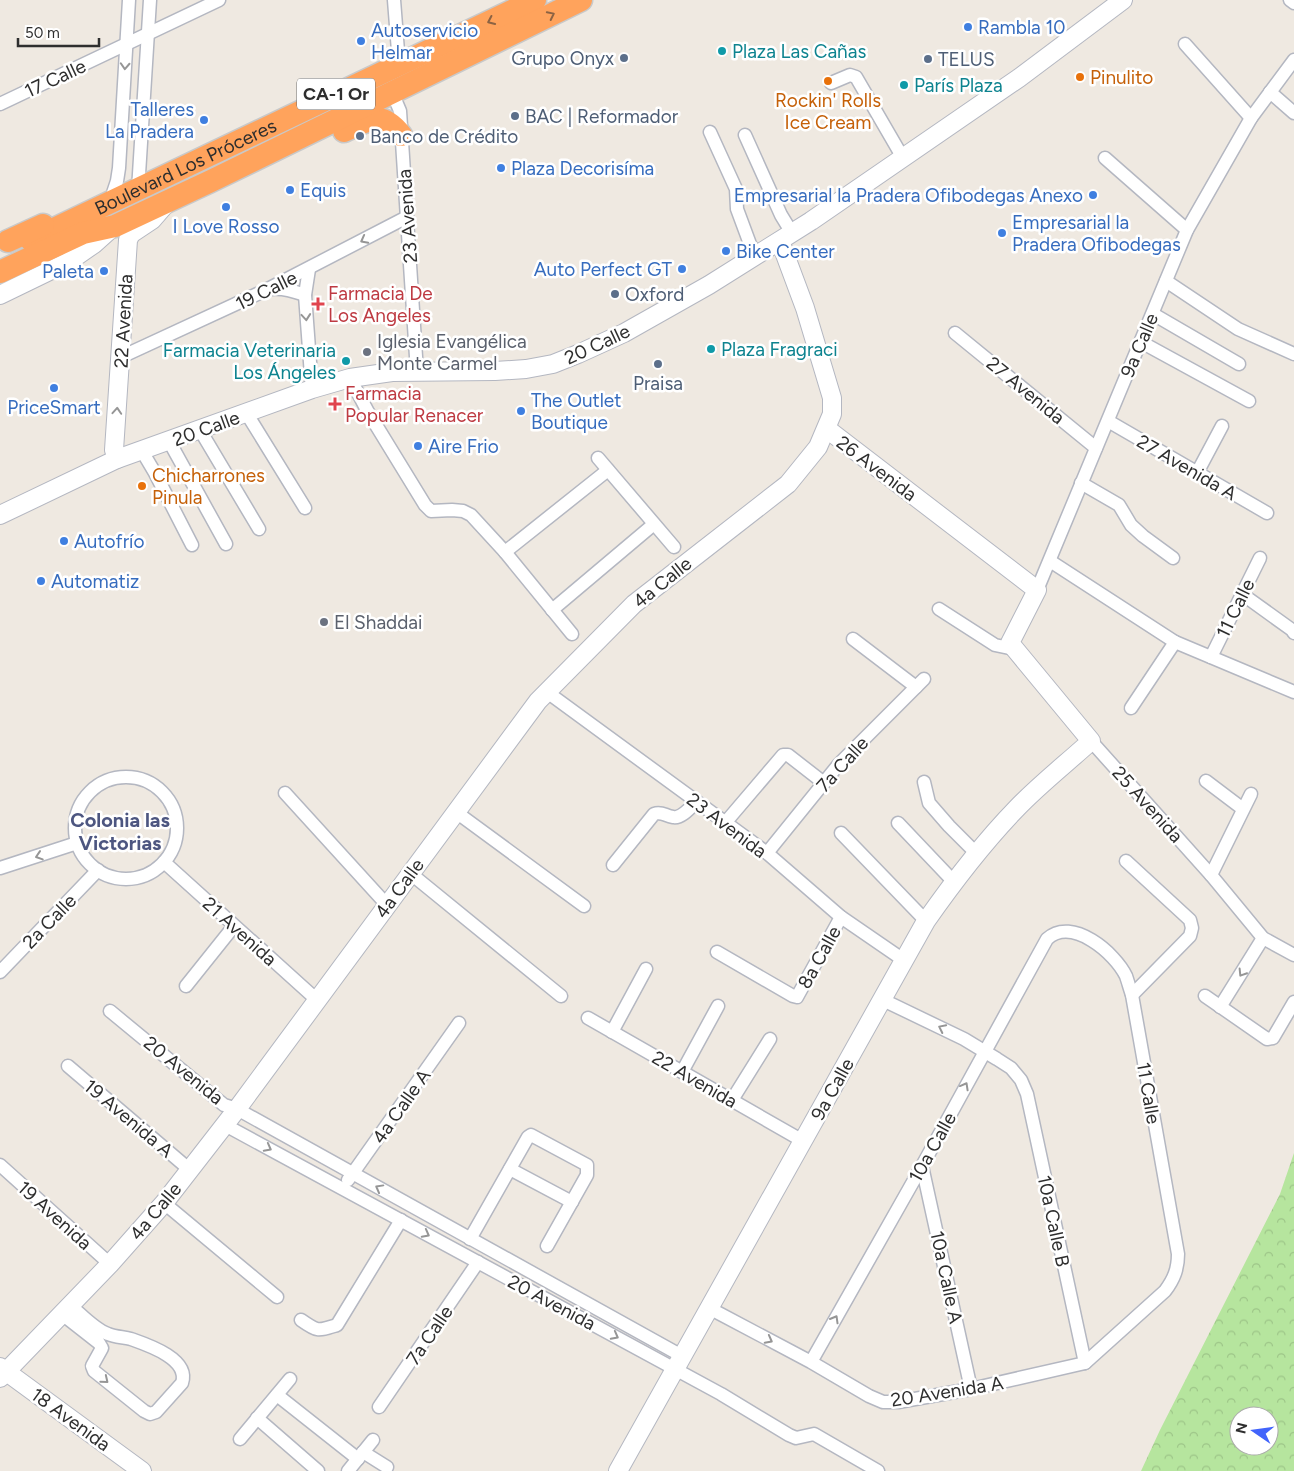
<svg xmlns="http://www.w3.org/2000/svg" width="1294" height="1471" viewBox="0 0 1294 1471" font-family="Figtree,sans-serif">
	<defs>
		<pattern id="forest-crowns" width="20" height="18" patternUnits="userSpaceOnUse" patternTransform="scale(1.25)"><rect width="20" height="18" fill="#b6e59e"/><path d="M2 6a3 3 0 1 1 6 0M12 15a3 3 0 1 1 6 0" fill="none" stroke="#9dc588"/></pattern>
	</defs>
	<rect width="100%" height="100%" fill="#efe9e1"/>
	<path fill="url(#forest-crowns)" fill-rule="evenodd" d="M1294,1153V1471H1141L1160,1430L1280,1194ZM1239,1416H1269V1446H1239Z"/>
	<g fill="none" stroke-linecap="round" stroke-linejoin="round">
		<g stroke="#b4b7c1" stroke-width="15">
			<g id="street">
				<polyline points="394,0 399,64"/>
				<polyline points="1290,0 1294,3"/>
				<polyline points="1185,44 1251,118"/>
				<polyline points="831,83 850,75 856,77 903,158"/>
				<polyline points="392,92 400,111 417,372"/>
				<polyline points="1270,92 1294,113"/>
				<polyline points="0,104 219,0"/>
				<polyline points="710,132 736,189 737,209 750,244 757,256"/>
				<polyline points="745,135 781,215 792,233"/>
				<polyline points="1105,158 1187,230"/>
				<polyline points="138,190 150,0"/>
				<polyline points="110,202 117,181 119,168 129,0"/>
				<polyline points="309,269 305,295 312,389"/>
				<polyline points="1166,281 1238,329 1294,354"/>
				<path d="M271,289C284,288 293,291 305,295"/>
				<polyline points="1153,314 1239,364"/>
				<polyline points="955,333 1096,448"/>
				<polyline points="1141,342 1249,401"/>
				<polyline points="121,357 266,290 407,217"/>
				<polyline points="350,378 368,412 425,505 431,511 452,510 463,511 471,515 505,552 572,634"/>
				<polyline points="247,414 305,508"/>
				<polyline points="1108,421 1267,513"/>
				<polyline points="200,430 259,529"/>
				<polyline points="169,441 226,544"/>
				<polyline points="142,451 155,473 192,545"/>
				<polyline points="598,458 674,547"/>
				<polyline points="1197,473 1222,426"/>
				<polyline points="1081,483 1119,505 1131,525 1143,536 1173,558"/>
				<polyline points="505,552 608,470"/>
				<polyline points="1050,561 1175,642 1294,692"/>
				<polyline points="1037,590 1187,230 1251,118 1294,60"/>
				<polyline points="1242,594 1292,630 1294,633"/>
				<polyline points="939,609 995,645 1014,649"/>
				<polyline points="552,610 654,524"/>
				<polyline points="853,639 916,687"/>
				<polyline points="1211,657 1260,558"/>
				<polyline points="547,692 767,853 841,917 905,961"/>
				<polyline points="1131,708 1175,642"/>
				<polyline points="1091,741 1211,875 1263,938 1294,955"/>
				<circle cx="126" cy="828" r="51"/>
				<polyline points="1206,781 1243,809"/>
				<polyline points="924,782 929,803 949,826 976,853"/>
				<polyline points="285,793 387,905"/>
				<polyline points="456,812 584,906"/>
				<polyline points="725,823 783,755 788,755 824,783"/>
				<polyline points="898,823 954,882"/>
				<polyline points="841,833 926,921"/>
				<polyline points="767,853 839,764 924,679"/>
				<polyline points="1126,861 1190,920 1192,928 1190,936 1132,995"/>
				<polyline points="164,862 317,1000"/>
				<path d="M613,865L654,814C662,811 665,816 673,817C681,819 691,807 696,802"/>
				<polyline points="0,868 77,843"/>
				<polyline points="410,873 561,996"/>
				<polyline points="1211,875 1251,794"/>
				<polyline points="717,952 793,996 797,997 841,917"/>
				<polyline points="0,972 98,870"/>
				<polyline points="186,986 234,926"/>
				<polyline points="1205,996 1267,1039 1273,1038 1294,1002"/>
				<polyline points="883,1000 964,1039 997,1059 1011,1068 1021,1080 1027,1094 1085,1363"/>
				<polyline points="1220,1007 1263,938"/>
				<polyline points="110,1011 224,1105 237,1109 682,1356"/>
				<polyline points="588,1018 803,1141"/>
				<polyline points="612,1032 646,969"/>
				<polyline points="68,1066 190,1170"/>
				<polyline points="682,1072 718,1006"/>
				<polyline points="732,1100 770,1039"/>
				<polyline points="225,1125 721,1394 789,1435 796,1438 814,1434 878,1471"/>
				<polyline points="0,1165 110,1264"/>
				<polyline points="922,1166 971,1389"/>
				<polyline points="510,1169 572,1202"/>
				<polyline points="348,1180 459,1023"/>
				<polyline points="164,1203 277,1297"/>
				<polyline points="470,1239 528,1137 531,1135 587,1165 587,1175 547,1246"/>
				<path d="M709,1308L811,1362L869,1396L883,1402H898L971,1389L1085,1363L1165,1291C1174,1279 1178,1269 1178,1254L1132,995C1130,989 1128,982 1126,976C1115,953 1072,916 1047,939L922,1166L811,1362"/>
				<path d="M62,1314L99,1343L102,1348L92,1366L94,1371L144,1411L150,1414L156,1412L182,1383C190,1359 148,1345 131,1339C123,1337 115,1337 108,1334C94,1329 82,1315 70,1305"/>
				<path d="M301,1320C318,1332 318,1331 337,1325L401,1220"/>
				<polyline points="277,1395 358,1459"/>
				<polyline points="379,1407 478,1262"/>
				<polyline points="257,1418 318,1471"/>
				<polyline points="240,1439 290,1379"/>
				<polyline points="363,1452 387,1467"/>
				<polyline points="348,1471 373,1440"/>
			</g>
		</g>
		<g stroke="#b4b7c1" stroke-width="20">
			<g id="secondary">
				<polyline points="0,295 68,262 94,244 114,226"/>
				<polyline points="117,459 114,450 128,240 131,234 152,220 165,205"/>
				<polyline points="0,515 117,459 312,389 350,378 392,372 495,371 526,369 553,364 578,354 624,333 709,285 811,221 1019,78 1123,0"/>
				<polyline points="0,1367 142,1471"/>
				<polyline points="0,1378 110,1264 164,1203 237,1109 538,701 634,604 788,484 818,447 832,414 832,398 805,308 780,241"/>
				<path d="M618,1471L926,921C954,881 983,843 1017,808C1040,784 1067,763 1091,741L1010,643L1037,590L827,429"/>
			</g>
		</g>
		<g stroke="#c9c9c9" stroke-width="25">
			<g id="highway">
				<path d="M344,131C369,120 381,109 401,135"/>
				<path id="s1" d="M31,240L535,0"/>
				<polyline points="8,241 43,225"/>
				<polyline points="0,272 83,233 115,226 211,181 581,0"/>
			</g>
		</g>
		<use href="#street" stroke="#fff" stroke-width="12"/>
		<use href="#secondary" stroke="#fff" stroke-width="18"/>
		<use href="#highway" stroke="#ffa35c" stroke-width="22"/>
	</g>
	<defs><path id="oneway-chevron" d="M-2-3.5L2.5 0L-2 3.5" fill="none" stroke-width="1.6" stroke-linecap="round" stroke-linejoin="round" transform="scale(1.25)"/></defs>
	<g stroke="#8c6343">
		<use href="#oneway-chevron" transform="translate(551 15) rotate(-26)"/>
		<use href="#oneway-chevron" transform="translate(491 21) rotate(155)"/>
	</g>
	<g stroke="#969696">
		<use href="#oneway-chevron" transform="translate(125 66) rotate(93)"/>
		<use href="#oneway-chevron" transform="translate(364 240) rotate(152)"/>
		<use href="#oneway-chevron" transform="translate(306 317) rotate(85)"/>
		<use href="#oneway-chevron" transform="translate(117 411) rotate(-86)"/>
		<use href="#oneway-chevron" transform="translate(39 856) rotate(162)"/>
		<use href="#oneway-chevron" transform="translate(1242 973) rotate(122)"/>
		<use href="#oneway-chevron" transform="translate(942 1028) rotate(-154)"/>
		<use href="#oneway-chevron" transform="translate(965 1086) rotate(-61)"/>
		<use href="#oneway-chevron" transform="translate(268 1148) rotate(28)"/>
		<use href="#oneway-chevron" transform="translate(379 1188) rotate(-151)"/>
		<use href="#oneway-chevron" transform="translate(426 1234) rotate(28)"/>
		<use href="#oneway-chevron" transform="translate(835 1319) rotate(-60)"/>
		<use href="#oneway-chevron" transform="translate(615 1336) rotate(28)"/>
		<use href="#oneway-chevron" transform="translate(769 1340) rotate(28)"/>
		<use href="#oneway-chevron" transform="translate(105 1380) rotate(39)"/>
	</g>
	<g fill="#3f7fe0" stroke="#fff" stroke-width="2">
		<circle cx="968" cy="27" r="5"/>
		<circle cx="361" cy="41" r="5"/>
		<circle cx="204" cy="120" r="5"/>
		<circle cx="501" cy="168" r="5"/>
		<circle cx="290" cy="190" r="5"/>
		<circle cx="1093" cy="195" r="5"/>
		<circle cx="226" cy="207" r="5"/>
		<circle cx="1002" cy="233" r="5"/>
		<circle cx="726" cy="251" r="5"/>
		<circle cx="682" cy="269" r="5"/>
		<circle cx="104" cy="271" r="5"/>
		<circle cx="54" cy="388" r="5"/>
		<circle cx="521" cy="411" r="5"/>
		<circle cx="418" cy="446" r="5"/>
		<circle cx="64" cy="541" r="5"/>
		<circle cx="41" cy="581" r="5"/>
	</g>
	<g fill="#0f9aa8" stroke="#fff" stroke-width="2">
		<circle cx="722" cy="51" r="5"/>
		<circle cx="904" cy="85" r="5"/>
		<circle cx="711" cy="349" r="5"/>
		<circle cx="346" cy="361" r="5"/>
	</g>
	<g fill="#5c6f8a" stroke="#fff" stroke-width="2">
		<circle cx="624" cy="58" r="5"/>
		<circle cx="928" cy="59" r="5"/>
		<circle cx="515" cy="116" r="5"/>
		<circle cx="360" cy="136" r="5"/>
		<circle cx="615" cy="294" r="5"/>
		<circle cx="658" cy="364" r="5"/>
	</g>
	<g fill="#e8710a" stroke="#fff" stroke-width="2">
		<circle cx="1080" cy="77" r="5"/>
		<circle cx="828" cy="81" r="5"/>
		<circle cx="142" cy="486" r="5"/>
	</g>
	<g fill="#e0444e" stroke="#fff" stroke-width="2">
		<path d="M315.5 296.5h5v5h5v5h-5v5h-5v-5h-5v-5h5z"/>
		<path d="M332.5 396.5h5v5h5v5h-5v5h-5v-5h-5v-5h5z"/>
	</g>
	<g fill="#6b7280" stroke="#fff" stroke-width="2">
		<circle cx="367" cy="352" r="5"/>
		<circle cx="324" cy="622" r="5"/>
	</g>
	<g text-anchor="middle" stroke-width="5" stroke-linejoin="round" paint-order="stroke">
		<rect fill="#fff" stroke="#6d6d6d" stroke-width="1" x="297" y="78.5" width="78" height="31" rx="4"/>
		<g font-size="18" font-weight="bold" fill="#2e2e2e">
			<text x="336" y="100">CA-1 Or</text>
		</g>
		<g font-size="19" fill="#366cbe" stroke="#fff" text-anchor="start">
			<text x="978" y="34">Rambla 10</text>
			<text x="371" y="37">Autoservicio<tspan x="371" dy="22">Helmar</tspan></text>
			<text x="194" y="116" text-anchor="end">Talleres<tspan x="194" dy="22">La Pradera</tspan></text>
			<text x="511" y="175">Plaza Decorisíma</text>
			<text x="300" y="197">Equis</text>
			<text x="1083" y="202" text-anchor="end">Empresarial la Pradera Ofibodegas Anexo</text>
			<text x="1012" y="229">Empresarial la<tspan x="1012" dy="22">Pradera Ofibodegas</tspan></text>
			<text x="226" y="233" text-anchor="middle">I Love Rosso</text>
			<text x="736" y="258">Bike Center</text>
			<text x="672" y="276" text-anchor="end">Auto Perfect GT</text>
			<text x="94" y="278" text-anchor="end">Paleta</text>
			<text x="531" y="407">The Outlet<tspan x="531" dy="22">Boutique</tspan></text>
			<text x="54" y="414" text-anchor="middle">PriceSmart</text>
			<text x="428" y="453">Aire Frio</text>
			<text x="74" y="548">Autofrío</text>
			<text x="51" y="588">Automatiz</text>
		</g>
		<g font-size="19" fill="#0d838f" stroke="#fff" text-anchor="start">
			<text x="732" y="58">Plaza Las Cañas</text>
			<text x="914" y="92">París Plaza</text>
			<text x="721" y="356">Plaza Fragraci</text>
			<text x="336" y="357" text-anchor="end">Farmacia Veterinaria<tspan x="336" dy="22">Los Ángeles</tspan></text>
		</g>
		<g font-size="19" fill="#4e5e75" stroke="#fff" text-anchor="start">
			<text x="614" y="65" text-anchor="end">Grupo Onyx</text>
			<text x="938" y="66">TELUS</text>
			<text x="525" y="123">BAC | Reformador</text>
			<text x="370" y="143">Banco de Crédito</text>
			<text x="625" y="301">Oxford</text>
			<text x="658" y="390" text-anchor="middle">Praisa</text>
		</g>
		<g font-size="19" fill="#c56008" stroke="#fff" text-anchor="start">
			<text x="1090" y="84">Pinulito</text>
			<text x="828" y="107" text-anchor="middle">Rockin' Rolls<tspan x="828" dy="22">Ice Cream</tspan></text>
			<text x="152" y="482">Chicharrones<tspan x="152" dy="22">Pinula</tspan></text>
		</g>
		<g font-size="19" fill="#2e2e2e" stroke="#fff">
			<text transform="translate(55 78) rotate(-25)" y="7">17 Calle</text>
			<text dy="7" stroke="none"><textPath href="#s1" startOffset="171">Boulevard Los Próceres</textPath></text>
			<text transform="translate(407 216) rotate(-94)" y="7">23 Avenida</text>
			<text transform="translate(266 290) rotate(-26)" y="7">19 Calle</text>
			<text transform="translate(123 321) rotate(-87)" y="7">22 Avenida</text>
			<text transform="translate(597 344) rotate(-25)" y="7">20 Calle</text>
			<text transform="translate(1139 345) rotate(-67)" y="7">9a Calle</text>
			<text transform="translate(1026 390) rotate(39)" y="7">27 Avenida</text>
			<text transform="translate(206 428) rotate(-20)" y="7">20 Calle</text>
			<text transform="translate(1187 467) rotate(30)" y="7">27 Avenida A</text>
			<text transform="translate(877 468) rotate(37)" y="7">26 Avenida</text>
			<text transform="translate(662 582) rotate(-39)" y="7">4a Calle</text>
			<text transform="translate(1235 608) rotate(-64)" y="7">11 Calle</text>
			<text transform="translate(842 764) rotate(-48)" y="7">7a Calle</text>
			<text transform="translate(1148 804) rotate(48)" y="7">25 Avenida</text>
			<text transform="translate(727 825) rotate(37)" y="7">23 Avenida</text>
			<text transform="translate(399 888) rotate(-54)" y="7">4a Calle</text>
			<text transform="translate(49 921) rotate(-46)" y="7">2a Calle</text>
			<text transform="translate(240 931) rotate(42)" y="7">21 Avenida</text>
			<text transform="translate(819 957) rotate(-61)" y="7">8a Calle</text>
			<text transform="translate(184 1070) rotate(39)" y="7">20 Avenida</text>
			<text transform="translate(695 1079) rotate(30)" y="7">22 Avenida</text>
			<text transform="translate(832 1089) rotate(-61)" y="7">9a Calle</text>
			<text transform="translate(1149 1093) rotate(80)" y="7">11 Calle</text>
			<text transform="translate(401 1106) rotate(-55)" y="7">4a Calle A</text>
			<text transform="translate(129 1118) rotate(40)" y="7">19 Avenida A</text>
			<text transform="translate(932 1147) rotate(-61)" y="7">10a Calle</text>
			<text transform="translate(155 1211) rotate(-50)" y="7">4a Calle</text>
			<text transform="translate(55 1215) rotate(42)" y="7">19 Avenida</text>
			<text transform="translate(1054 1221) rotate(78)" y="7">10a Calle B</text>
			<text transform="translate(947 1277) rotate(78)" y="7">10a Calle A</text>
			<text transform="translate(552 1302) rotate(28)" y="7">20 Avenida</text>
			<text transform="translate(429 1335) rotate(-56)" y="7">7a Calle</text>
			<text transform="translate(947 1391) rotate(-9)" y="7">20 Avenida A</text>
			<text transform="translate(71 1419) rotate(36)" y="7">18 Avenida</text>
		</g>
		<g font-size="19" fill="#be3a42" stroke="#fff" text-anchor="start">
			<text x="328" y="300">Farmacia De<tspan x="328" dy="22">Los Angeles</tspan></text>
			<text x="345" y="400">Farmacia<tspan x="345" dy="22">Popular Renacer</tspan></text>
		</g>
		<g font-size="19" fill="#5b616d" stroke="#fff" text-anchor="start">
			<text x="377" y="348">Iglesia Evangélica<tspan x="377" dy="22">Monte Carmel</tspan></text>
			<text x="334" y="629">El Shaddai</text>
		</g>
		<g font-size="20" font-weight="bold" fill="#4d5680" stroke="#fff">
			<text x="120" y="827">Colonia las<tspan x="120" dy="23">Victorias</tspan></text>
		</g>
	</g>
	<g transform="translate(1254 1431) rotate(283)"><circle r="24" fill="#ffffff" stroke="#ababab"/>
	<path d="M0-4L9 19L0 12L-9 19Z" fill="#4264fb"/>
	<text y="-8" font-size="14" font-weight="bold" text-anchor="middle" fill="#2e2e2e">N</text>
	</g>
	<path d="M18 38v8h81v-8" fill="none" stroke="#2e2e2e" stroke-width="2.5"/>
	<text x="25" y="38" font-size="15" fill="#2e2e2e" stroke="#ffffff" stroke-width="4" paint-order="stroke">50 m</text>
</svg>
